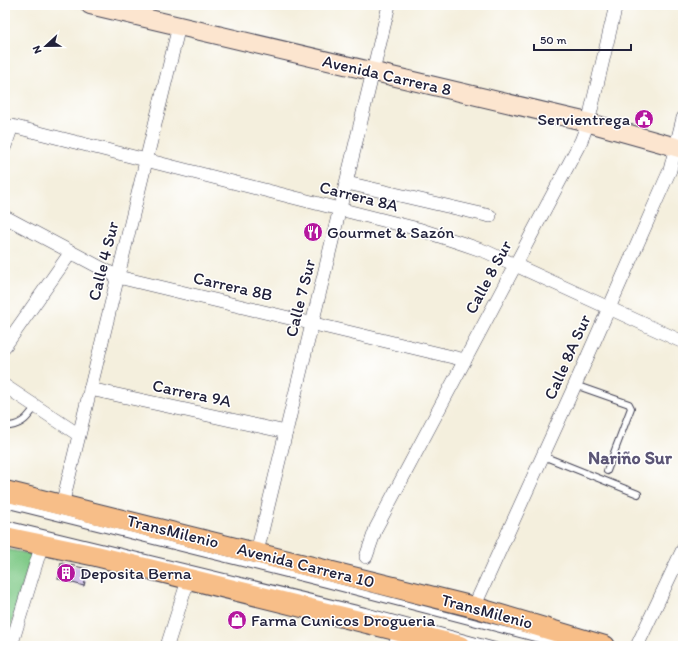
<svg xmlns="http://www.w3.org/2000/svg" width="688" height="651" viewBox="0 0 688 651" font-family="Itim,sans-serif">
	<rect width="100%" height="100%" fill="#fff"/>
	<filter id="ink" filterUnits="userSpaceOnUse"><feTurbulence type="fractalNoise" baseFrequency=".025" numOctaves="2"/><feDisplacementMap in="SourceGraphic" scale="8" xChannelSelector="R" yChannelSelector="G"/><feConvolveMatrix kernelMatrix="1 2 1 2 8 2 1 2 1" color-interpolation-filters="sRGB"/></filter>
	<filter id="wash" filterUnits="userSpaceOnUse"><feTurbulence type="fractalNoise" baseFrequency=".012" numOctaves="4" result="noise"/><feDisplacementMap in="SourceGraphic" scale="16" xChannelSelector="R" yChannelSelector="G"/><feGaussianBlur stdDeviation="0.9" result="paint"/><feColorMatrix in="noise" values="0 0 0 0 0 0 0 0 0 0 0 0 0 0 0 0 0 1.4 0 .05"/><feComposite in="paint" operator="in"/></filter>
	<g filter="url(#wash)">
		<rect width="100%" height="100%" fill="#f4efdd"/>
		<polygon fill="#80ca88" stroke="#517662" points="5,549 32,554 5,646"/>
		<g id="blocks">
			<g fill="#c8b6e5">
				<polygon points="61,563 88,569 84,586 58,579"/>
				<polygon points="234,616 241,618 240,625 232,623"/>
			</g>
		</g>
	</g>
	<g filter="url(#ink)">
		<use href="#blocks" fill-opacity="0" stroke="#424153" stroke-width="1"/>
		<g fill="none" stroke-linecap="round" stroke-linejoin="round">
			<g stroke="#424153" stroke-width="8">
				<g id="service">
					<polyline points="575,385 629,404 631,408 607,471"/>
					<path d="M5,423L10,426C23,424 28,417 36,406"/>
					<polyline points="543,456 638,494"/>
					<polyline points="5,504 323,583 566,646"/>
					<polyline points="5,524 365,611 495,646"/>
				</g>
			</g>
			<g stroke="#424153" stroke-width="14">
				<g id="minor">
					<polyline points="5,146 12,126 418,229 464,244 487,252 683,342"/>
					<polyline points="347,183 490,216"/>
					<polyline points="5,217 118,277 465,360"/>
					<polyline points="5,346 71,252"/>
					<polyline points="5,386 79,435"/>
					<polyline points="90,389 286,432"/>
					<polyline points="62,505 179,26"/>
					<polyline points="257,552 389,5"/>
					<polyline points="366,557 376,528 581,141 588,123 616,5"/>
					<polyline points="474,607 575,385 670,170 683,118"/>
					<polyline points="11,646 42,544"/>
					<polyline points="167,646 188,580"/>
					<polyline points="395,646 400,630"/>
					<polyline points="637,646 683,549"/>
				</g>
			</g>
			<g stroke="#424153" stroke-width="20">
				<polyline id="secondary" points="90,5 579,120 683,149"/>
			</g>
			<g stroke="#424153" stroke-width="22">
				<g id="primary">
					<polyline points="5,491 474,607 605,646"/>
					<polyline points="5,537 96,556 460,646"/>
				</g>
			</g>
			<use href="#service" stroke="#fff" stroke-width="6"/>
			<use href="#minor" stroke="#fff" stroke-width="13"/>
			<use href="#secondary" stroke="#fce5cf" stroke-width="18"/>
			<use href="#primary" stroke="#f7be88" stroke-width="20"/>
		</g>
	</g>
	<defs>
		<g id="civic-disc" transform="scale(1)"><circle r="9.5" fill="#b5179e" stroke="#fff"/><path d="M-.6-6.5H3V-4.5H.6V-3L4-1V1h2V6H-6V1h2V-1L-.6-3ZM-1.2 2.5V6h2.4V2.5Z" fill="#fff"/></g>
		<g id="restaurant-disc" transform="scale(1)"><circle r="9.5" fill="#b5179e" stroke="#fff"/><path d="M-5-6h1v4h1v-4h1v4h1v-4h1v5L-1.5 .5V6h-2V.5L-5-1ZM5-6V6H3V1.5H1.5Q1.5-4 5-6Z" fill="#fff"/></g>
		<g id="building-disc" transform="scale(1)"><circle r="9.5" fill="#b5179e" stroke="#fff"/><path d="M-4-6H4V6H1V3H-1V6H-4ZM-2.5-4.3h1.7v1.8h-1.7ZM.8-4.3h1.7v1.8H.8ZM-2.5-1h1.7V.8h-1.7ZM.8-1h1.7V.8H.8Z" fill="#fff"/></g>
		<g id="shop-disc" transform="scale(1)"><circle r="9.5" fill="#b5179e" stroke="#fff"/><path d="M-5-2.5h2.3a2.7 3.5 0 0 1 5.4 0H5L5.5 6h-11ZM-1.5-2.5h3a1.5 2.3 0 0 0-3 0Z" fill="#fff"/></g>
	</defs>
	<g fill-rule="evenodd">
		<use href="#civic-disc" x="644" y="119"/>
		<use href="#restaurant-disc" x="313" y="232"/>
		<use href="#building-disc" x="66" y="573"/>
		<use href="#shop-disc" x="237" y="620"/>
	</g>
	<g text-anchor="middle" stroke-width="3" stroke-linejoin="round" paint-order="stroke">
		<g font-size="17" fill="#22223b" stroke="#fff">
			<text transform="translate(387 75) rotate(13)" y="6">Avenida Carrera 8</text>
			<text transform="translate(359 196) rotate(14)" y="6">Carrera 8A</text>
			<text transform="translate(103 261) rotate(-76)" y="6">Calle 4 Sur</text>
			<text transform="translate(488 277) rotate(-62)" y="6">Calle 8 Sur</text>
			<text transform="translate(233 286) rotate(13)" y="6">Carrera 8B</text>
			<text transform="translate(300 298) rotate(-76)" y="6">Calle 7 Sur</text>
			<text transform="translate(567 357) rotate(-66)" y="6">Calle 8A Sur</text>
			<text transform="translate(192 393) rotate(12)" y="6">Carrera 9A</text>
			<text transform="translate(173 531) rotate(14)" y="6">TransMilenio</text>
			<text transform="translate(306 565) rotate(14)" y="6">Avenida Carrera 10</text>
			<text transform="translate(487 611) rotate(15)" y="6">TransMilenio</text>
		</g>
		<g font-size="17" fill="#22223b" stroke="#fff" text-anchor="start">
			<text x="630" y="125" text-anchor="end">Servientrega</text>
			<text x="327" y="238">Gourmet &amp; Sazón</text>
			<text x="80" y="579">Deposita Berna</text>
			<text x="251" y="626">Farma Cunicos Drogueria</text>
		</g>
		<g font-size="18" font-weight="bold" fill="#5c5676" stroke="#fff">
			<text x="630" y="464">Nariño Sur</text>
		</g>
	</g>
	<rect width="688" height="651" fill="none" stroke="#fff" stroke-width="20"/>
	<g transform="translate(46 46) rotate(248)" stroke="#ffffff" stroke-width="3" paint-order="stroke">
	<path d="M0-3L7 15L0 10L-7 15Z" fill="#22223b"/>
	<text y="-6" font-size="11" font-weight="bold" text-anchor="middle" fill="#22223b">N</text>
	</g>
	<path d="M534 44v6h97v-6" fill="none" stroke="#22223b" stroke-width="2"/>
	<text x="540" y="44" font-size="12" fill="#22223b" stroke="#ffffff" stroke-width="3" paint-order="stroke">50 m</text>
</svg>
